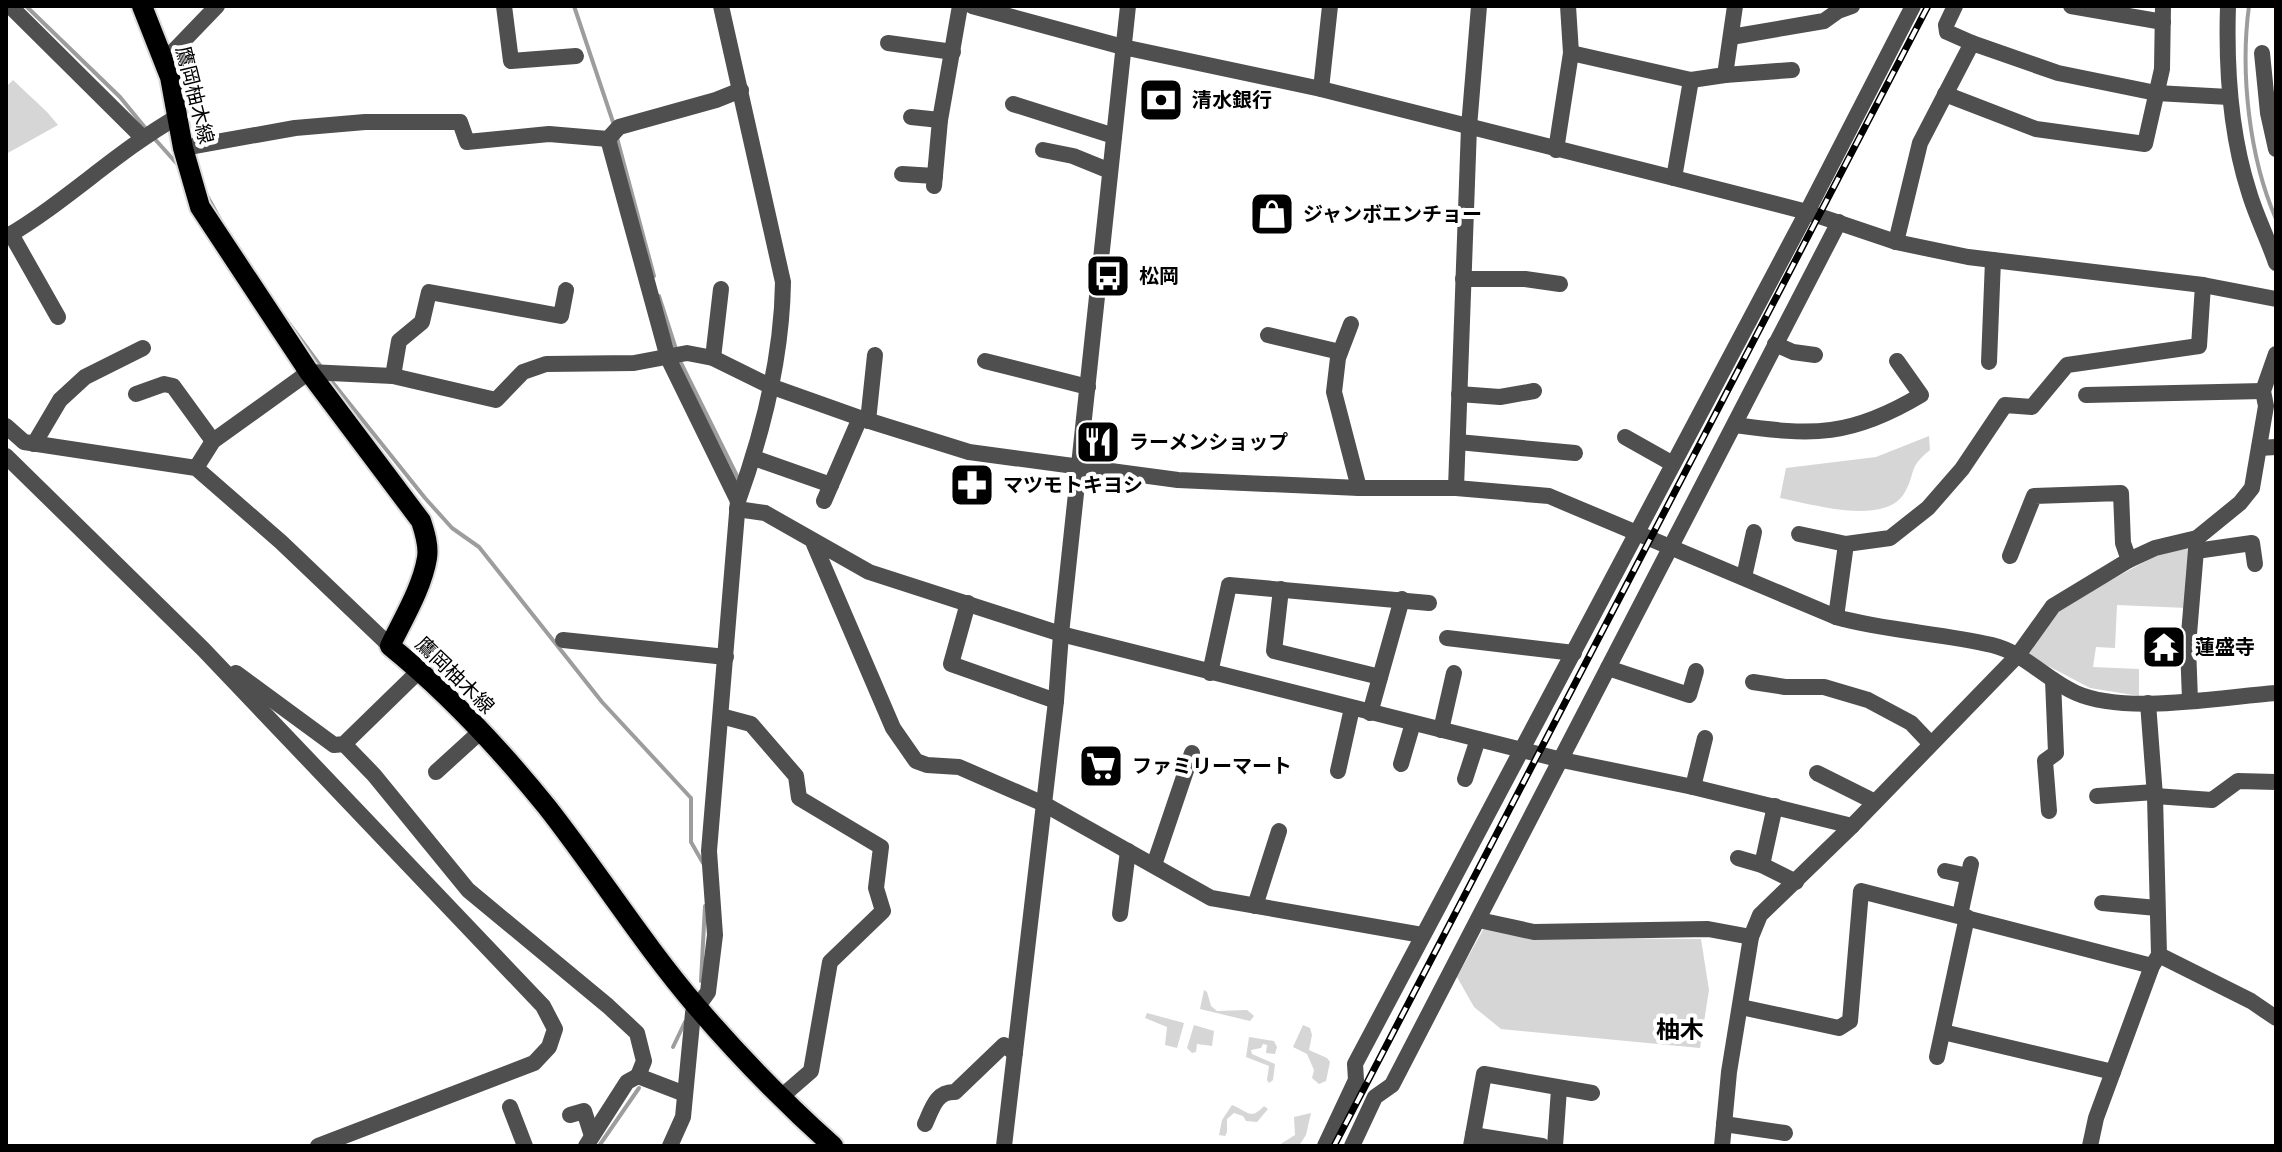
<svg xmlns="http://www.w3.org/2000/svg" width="2282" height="1152" viewBox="0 0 2282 1152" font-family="Quicksand,'Noto Sans JP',sans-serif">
	<rect width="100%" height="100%" fill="#fff"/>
	<g fill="#d6d6d6">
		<polygon points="13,80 47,112 58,125 6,154 6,87"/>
		<path d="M1929,436L1930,450C1907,469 1917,470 1905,492C1886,527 1812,504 1780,498L1786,468L1876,457Z"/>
		<polygon points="2191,548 2186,608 2117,605 2115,648 2096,647 2093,667 2139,669 2139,696 2090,688 2029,656 2029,650 2061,607 2159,554"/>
		<polygon points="1485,926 1541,938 1701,939 1709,990 1700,1048 1501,1029 1474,1007 1457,977"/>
		<polygon points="1204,990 1207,992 1211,1006 1217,1011 1247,1010 1254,1016 1250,1021 1200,1009"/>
		<polygon points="1147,1013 1184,1023 1177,1048 1165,1045 1167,1027 1145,1018"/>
		<polygon points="1194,1025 1214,1031 1212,1046 1197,1044 1196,1052 1192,1053 1187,1048"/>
		<polygon points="1303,1025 1310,1028 1312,1035 1309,1050 1327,1058 1330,1062 1326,1081 1319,1084 1312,1078 1314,1070 1307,1054 1293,1047"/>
		<polygon points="1249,1037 1274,1041 1277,1047 1275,1054 1266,1053 1267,1045 1263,1044 1261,1048 1251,1050 1252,1054 1275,1064 1273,1080 1269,1083 1267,1080 1269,1066 1246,1057"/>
		<path d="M1232,1105C1248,1111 1250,1121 1264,1106L1268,1109L1257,1122L1246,1121L1243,1116L1234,1113L1227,1119V1132L1225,1136L1219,1135L1222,1120Z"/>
		<polygon points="1311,1113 1306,1135 1300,1144 1279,1145 1295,1135 1294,1117"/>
	</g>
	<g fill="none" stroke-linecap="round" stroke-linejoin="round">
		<g stroke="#9d9d9d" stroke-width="4">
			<polyline points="26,6 120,97 147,130"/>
			<polyline points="574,6 614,125"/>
			<path d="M2249,6C2240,72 2249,157 2276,219"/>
			<polyline points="153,137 179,166"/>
			<polyline points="617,138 654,276"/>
			<polyline points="205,192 222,223"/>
			<polyline points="659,296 676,349"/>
			<polyline points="282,314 322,368"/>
			<polyline points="680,361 740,482"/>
			<polyline points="329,378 425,498 452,528 479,547 602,702 691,798 691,842 703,863"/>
			<polyline points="701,981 705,906"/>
			<polyline points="673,1047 685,1022"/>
			<polyline points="599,1146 639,1088"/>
		</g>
		<g stroke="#dbdbdb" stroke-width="24">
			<path id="major" d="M142,6L170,77L183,148L200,207L309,372L421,521C425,533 429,546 427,558C422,588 403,619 390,646C448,693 500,749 547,807C598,872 643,944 697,1007C739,1056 785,1103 833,1146"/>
		</g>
		<g stroke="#4f4f4f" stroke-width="16">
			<polyline points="10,6 142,137"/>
			<polyline points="504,6 511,61 576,56"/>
			<polyline points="972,6 1123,47 1321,89 1674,178 1807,212 1896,242 1968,257 2203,285 2276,299"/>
			<polyline points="1955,6 1946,25 1947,32 1972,43"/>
			<polyline points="2071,6 2163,22"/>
			<path d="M2228,6C2226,68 2230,133 2249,192C2256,216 2268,239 2276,263"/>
			<polyline points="1731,37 1824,21 1838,11 1852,6"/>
			<polyline points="888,43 953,52"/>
			<polyline points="1571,53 1691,80 1725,75 1735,6"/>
			<polyline points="2262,53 2268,113 2276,149"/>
			<polyline points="165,60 217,6"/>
			<polyline points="1725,75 1792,70"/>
			<polyline points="1321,89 1330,6"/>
			<polyline points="1945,94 2036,129 2145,144 2162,69 2163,6"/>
			<polyline points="1013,104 1114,136"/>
			<polyline points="911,117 940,120"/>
			<polyline points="608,139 668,358 738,501"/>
			<polyline points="183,148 295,128 365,122 460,122 467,142 549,134 608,139 619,127 716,100 741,90"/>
			<polyline points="1043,150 1073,156 1110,171"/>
			<polyline points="1556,150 1571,53 1568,6"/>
			<polyline points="902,174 935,176"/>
			<polyline points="1674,178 1691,80"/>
			<polyline points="934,186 940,120 960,6"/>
			<polyline points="11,234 58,317"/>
			<path d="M6,237C66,202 116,152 177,117"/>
			<polyline points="1896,242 1920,143 1972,43 2058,73 2156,93 2229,97"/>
			<polyline points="1463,279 1525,279 1560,284"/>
			<polyline points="1351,324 1338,358 1334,392 1359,488"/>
			<polyline points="1268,335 1340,352"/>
			<polyline points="1775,344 1793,352 1815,355"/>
			<polyline points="713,358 721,289"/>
			<polyline points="985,361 1088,387"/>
			<polyline points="1989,362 1993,260"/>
			<polyline points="393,376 399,341 422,322 429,292 561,316 566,290"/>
			<polyline points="136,394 164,384 173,386 213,441"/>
			<polyline points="1459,394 1500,397 1534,391"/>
			<polyline points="2086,395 2263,391"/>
			<polyline points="868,421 875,355"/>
			<path d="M1735,425C1813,436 1851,437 1921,395L1897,361"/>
			<polyline points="6,426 24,442 196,468 281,542 390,646"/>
			<polyline points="1625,437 1673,464"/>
			<polyline points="1458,442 1575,453"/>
			<polyline points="34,444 60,400 85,377 143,348"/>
			<polyline points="2259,448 2276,447"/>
			<polyline points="6,456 203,649 543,1006 555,1029 549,1047 534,1063 318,1146"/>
			<polyline points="754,458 831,485"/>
			<path d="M196,468L213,441L309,372L393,376L496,400L523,372L546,364L634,363L687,353L713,358L770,386L860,418L969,452L1178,480L1359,488H1456L1549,496L1836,617C1887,631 1940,633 1992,645C2025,653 2046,680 2076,693C2126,715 2221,697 2276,693"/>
			<polyline points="1456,488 1469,127 1479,6"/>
			<polyline points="824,501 860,418"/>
			<polyline points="737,509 765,513 869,572 1061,634 1562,760 1693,787 1852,826"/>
			<polyline points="1799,534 1846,544"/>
			<polyline points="814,544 893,728 916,761 927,765 959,767 1044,804 1211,898 1422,935"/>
			<polyline points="2196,551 2252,543 2255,564"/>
			<polyline points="2010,556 2034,496 2121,493 2123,543 2129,560"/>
			<polyline points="1744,577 1754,532"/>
			<polyline points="1281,589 1274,651 1380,677"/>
			<polyline points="968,603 951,664 1056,701"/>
			<polyline points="1836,617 1846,544 1890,538 1928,508 1962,469 2005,405 2032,407 2067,365 2199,346 2203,285"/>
			<polyline points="1447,638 1574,653"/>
			<polyline points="563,640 726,657"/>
			<polyline points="1608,668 1689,695 1696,671"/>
			<polyline points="236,673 334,745 344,744 420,670"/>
			<polyline points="1210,673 1229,585 1429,603"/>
			<polyline points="1753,682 1785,687 1824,687 1868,700 1911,723 1930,743"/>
			<polyline points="2190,700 2188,646 2197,538"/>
			<polyline points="1370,713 1402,599"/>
			<polyline points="721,716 751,724 796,776 799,798 881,847 876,888 883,911 830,962 811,1071 781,1097"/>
			<polyline points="1441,730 1454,673"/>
			<polyline points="344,744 374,775 468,890 608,1006 637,1033 644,1061 638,1076"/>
			<polyline points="1401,764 1413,723"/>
			<polyline points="1338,771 1352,708"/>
			<polyline points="436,772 480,732"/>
			<polyline points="1817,773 1875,802"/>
			<polyline points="1465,779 1478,739"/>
			<polyline points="1693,787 1705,738"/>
			<polyline points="2097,796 2155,792"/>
			<polyline points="2155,796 2212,800 2238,781 2276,782"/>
			<polyline points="2049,811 2045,761 2056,753 2053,680"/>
			<polyline points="1738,858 1762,865 1796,882"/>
			<polyline points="1154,865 1192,753"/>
			<polyline points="1762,865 1775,806"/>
			<polyline points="1945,871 1968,876"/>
			<polyline points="2102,903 2157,908"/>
			<polyline points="1255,906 1279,831"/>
			<polyline points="1120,914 1128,851"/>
			<polyline points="1960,915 1971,864"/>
			<polyline points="1479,920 1534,932 1708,929 1751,937"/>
			<polyline points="2159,955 2251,1001 2276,1018"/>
			<polyline points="1741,1007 1839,1028 1850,1021 1861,891 2152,966"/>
			<polyline points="1943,1032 2113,1072"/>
			<polyline points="1937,1057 1967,917"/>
			<polyline points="510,1107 525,1146"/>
			<polyline points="570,1115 584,1111 592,1136"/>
			<path d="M925,1124C932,1109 936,1091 955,1092L1004,1045L1015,1053"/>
			<polyline points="1724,1124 1785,1133"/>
			<polyline points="1473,1135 1542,1146"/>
			<polyline points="586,1146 627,1082 638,1076 685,1094"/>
			<path d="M670,1146L683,1117L693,1013L708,992L715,935L709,851L738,501C763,432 782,356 783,282L721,6"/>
			<polyline points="1004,1146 1056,701 1061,634 1128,6"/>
			<polyline points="1325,1146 1356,1080 1355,1064 1807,212 1913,6"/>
			<polyline points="1352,1146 1375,1097 1392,1085 1839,222"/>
			<polyline points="1471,1146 1484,1074 1592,1093"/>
			<polyline points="1555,1146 1559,1089"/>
			<polyline points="1722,1146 1729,1072 1751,937 1760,915 1852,826 2018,655 2053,606 2129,560 2155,548 2197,538 2240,503 2252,488 2266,406 2263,391 2276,354"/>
			<polyline points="2090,1146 2096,1118 2152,966 2159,955 2155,796 2148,703"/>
		</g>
		<use href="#major" stroke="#000" stroke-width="20"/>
		<g stroke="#000" stroke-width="7">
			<polyline id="rail" points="1334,1146 1928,6"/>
		</g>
		<use href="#rail" stroke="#fff" stroke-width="4" stroke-dasharray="12" stroke-linecap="butt"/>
	</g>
	<defs>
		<g id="bank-square" transform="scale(2.3)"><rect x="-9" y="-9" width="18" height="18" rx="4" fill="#000" stroke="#fff"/><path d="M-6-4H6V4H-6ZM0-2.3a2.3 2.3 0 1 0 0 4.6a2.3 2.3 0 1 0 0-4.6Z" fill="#fff"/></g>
		<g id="shop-square" transform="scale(2.3)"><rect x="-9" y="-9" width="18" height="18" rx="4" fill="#000" stroke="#fff"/><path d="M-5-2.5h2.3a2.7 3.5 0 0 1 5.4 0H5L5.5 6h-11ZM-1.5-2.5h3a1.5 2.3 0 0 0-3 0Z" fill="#fff"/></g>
		<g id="bus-square" transform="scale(2.3)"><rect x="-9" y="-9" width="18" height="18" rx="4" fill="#000" stroke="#fff"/><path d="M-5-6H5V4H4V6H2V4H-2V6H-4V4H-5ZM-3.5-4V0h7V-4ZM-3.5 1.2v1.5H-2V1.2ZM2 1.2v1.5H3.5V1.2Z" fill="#fff"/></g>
		<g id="restaurant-square" transform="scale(2.3)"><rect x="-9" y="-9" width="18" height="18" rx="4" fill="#000" stroke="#fff"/><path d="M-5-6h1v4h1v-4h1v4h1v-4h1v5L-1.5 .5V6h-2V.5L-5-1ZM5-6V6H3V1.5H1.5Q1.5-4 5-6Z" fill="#fff"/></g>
		<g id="pharmacy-square" transform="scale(2.3)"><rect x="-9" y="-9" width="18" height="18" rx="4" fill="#000" stroke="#fff"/><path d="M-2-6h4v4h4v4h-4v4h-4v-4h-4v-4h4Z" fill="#fff"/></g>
		<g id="temple-square" transform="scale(2.3)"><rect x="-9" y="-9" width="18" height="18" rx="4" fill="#000" stroke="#fff"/><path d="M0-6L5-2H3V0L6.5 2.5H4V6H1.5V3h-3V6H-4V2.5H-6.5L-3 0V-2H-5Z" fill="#fff"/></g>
		<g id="supermarket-square" transform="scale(2.3)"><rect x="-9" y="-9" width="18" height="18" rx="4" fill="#000" stroke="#fff"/><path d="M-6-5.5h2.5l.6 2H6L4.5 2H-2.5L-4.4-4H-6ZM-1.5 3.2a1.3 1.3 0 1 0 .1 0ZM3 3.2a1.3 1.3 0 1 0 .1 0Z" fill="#fff"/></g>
	</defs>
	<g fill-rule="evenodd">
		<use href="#bank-square" x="1161" y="100"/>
		<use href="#shop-square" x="1272" y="214"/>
		<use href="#bus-square" x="1108" y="276"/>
		<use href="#restaurant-square" x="1098" y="442"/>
		<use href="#pharmacy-square" x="972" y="485"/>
		<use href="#temple-square" x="2164" y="647"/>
		<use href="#supermarket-square" x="1101" y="766"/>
	</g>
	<g text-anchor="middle" stroke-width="8" stroke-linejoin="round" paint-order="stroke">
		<g font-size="20" fill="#000" stroke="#fff">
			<text transform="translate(195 95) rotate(76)" y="7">鷹岡柚木線</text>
			<text transform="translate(455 675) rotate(44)" y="7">鷹岡柚木線</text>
		</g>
		<g font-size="20" font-weight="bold" fill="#000" stroke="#fff" text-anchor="start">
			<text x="1192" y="107">清水銀行</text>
			<text x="1303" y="221">ジャンボエンチョー</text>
			<text x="1139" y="283">松岡</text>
			<text x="1129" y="449">ラーメンショップ</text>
			<text x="1003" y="492">マツモトキヨシ</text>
			<text x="2195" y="654">蓮盛寺</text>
			<text x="1132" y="773">ファミリーマート</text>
		</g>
		<g font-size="24" font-weight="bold" fill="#000" stroke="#fff">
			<text x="1680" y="1038">柚木</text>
		</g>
	</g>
	<rect width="2282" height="1152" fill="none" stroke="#000000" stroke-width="16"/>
</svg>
